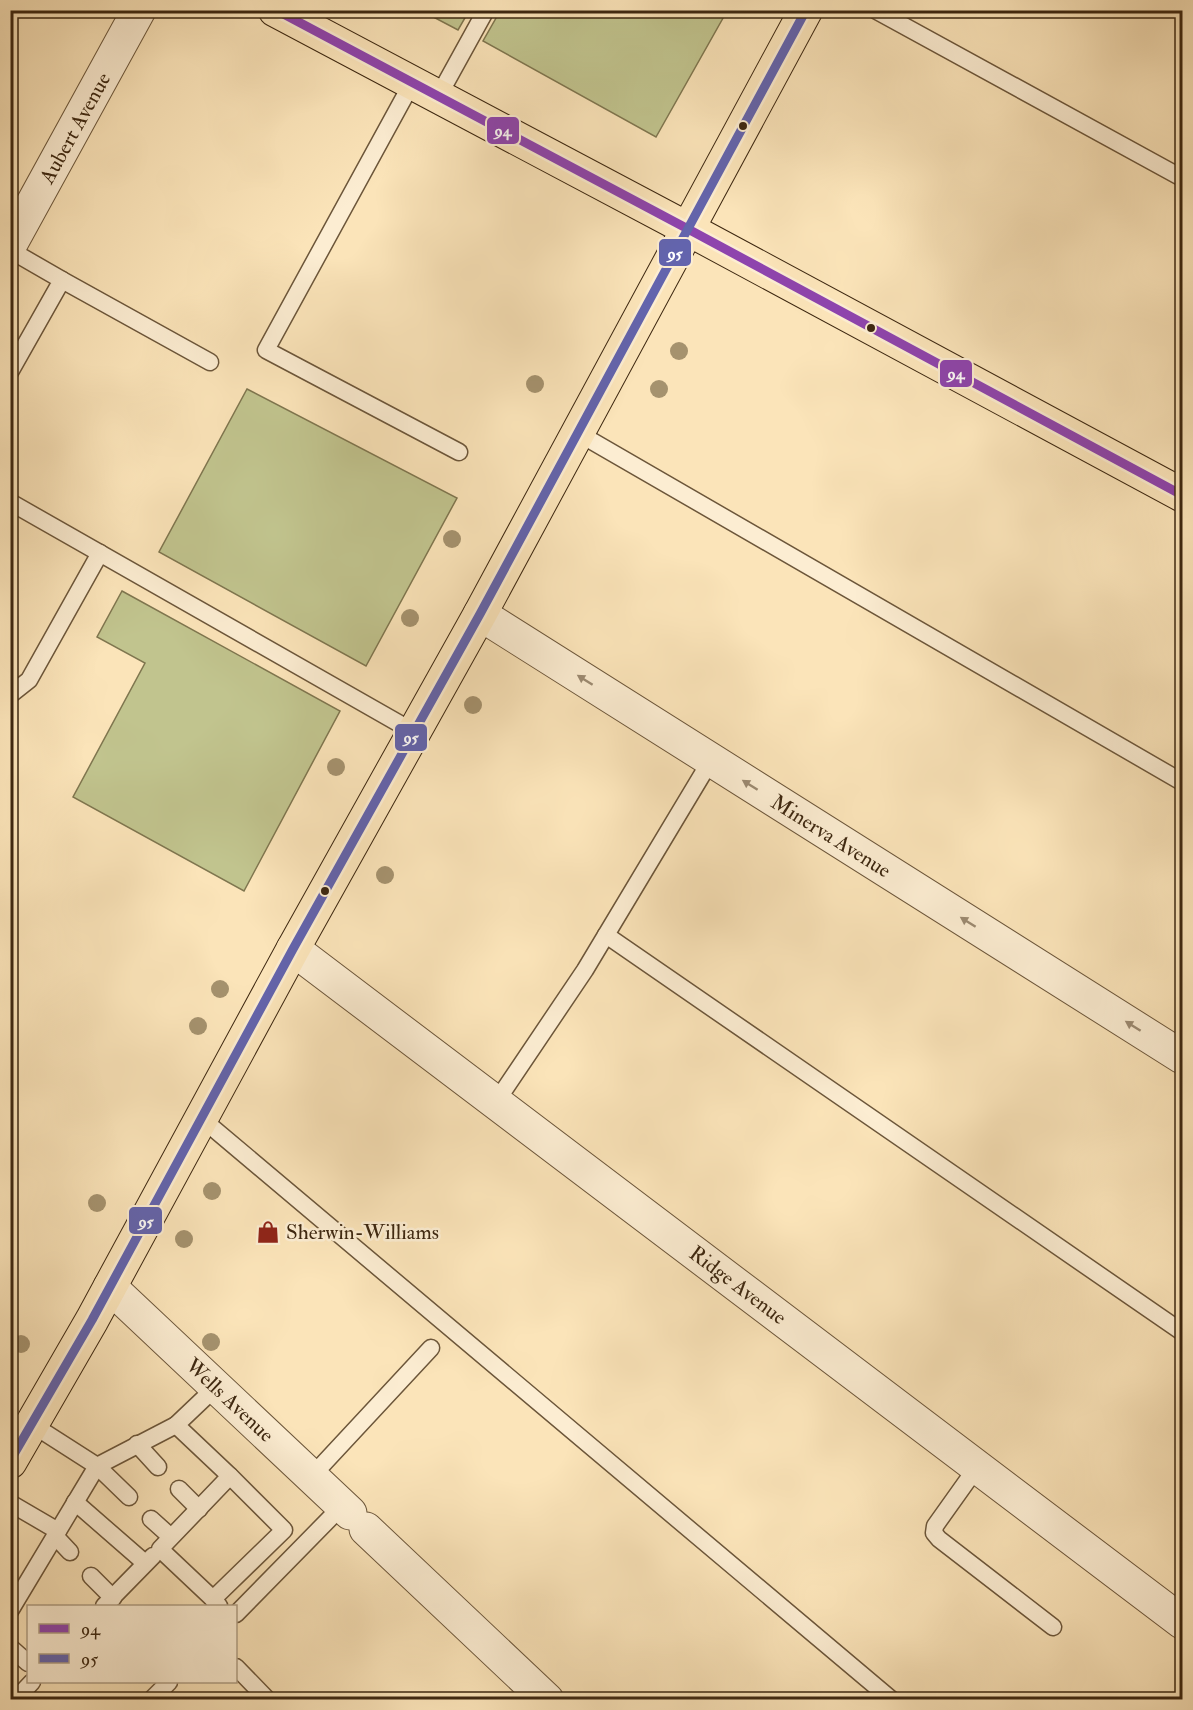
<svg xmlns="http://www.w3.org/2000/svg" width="1193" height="1710" viewBox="0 0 1193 1710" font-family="'IM FELL Double Pica',serif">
	<rect width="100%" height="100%" fill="#fbe4b9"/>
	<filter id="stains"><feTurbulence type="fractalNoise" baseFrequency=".00333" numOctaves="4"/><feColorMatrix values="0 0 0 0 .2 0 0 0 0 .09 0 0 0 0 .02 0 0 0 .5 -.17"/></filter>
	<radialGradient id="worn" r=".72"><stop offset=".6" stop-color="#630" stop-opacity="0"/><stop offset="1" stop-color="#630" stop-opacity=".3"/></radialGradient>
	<g fill="#c1c48e" stroke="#7f764f" stroke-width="1.5">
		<polygon points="422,11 469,11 458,30"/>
		<polygon points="500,11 500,10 727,11 656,137 483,41"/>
		<polygon points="247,389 457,498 366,666 159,552"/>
		<polygon points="122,591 340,711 244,891 73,797 145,663 97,637"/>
	</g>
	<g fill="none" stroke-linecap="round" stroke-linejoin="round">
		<g stroke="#6c563a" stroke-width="19">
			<g id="lane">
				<polyline points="875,10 1182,178"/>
				<polyline points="412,83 266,350 459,452"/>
				<polyline points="438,97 486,10"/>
				<polyline points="10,250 62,280 10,372"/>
				<polyline points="62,280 210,362"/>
				<polyline points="578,433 1182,782"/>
				<polyline points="10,502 414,732"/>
				<polyline points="10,695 29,680 100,553"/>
				<polyline points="606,935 1182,1332"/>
				<polyline points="496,1102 585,970 711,760"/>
				<polyline points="201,1118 892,1700"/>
				<polyline points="33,1425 97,1466 129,1497"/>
				<polyline points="137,1444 158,1467"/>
				<polyline points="977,1467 935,1526 934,1533 939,1539 1053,1627"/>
				<polyline points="311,1477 431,1348"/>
				<polyline points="179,1489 199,1509"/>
				<polyline points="75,1502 145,1563"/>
				<polyline points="10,1503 58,1531"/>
				<polyline points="151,1519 171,1537"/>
				<polyline points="55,1536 70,1552"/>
				<polyline points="91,1576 113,1598"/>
				<polyline points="213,1599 160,1549 230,1476 176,1425 216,1387"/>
				<polyline points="104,1606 153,1556"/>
				<polyline points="219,1606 213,1599 284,1530 230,1476"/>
				<polyline points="10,1611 97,1466 176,1425"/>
				<polyline points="236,1614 342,1506"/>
				<polyline points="10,1647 28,1663"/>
				<polyline points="236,1667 268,1700"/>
				<polyline points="15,1700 32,1682"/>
				<polyline points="151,1700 169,1682"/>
			</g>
		</g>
		<g stroke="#6c563a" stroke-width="35">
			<g id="street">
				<polyline points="10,245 139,10"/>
				<polyline points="480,614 1182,1057"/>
				<polyline points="293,949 1182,1622"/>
				<polyline points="110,1287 350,1513"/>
				<polyline points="366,1529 547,1700"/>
			</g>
		</g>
		<g stroke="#3d2710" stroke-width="35">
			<g id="primary">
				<polyline points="275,10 688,229 1182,495"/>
				<polyline points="10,1462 92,1320 293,949 480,614 806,10"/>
			</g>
		</g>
		<use href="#lane" stroke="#fcedd2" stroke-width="16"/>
		<use href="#street" stroke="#fcedd2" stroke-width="33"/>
		<use href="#primary" stroke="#fbe4b9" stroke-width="33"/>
		<g stroke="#fcedd2" stroke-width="14">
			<polyline id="bus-1" points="276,10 688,229 1182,495"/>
		</g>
		<g stroke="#fcedd2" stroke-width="14">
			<polyline id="bus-2" points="10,1461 92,1320 293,949 480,614 806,10"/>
		</g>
		<use href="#bus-1" stroke="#8e44ad" stroke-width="9"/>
		<use href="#bus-2" stroke="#6364ad" stroke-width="9"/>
	</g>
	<g fill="#a5926e">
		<circle cx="679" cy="351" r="9"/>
		<circle cx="535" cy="384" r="9"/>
		<circle cx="659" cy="389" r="9"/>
		<circle cx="452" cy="539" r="9"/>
		<circle cx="410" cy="618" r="9"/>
		<circle cx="473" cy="705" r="9"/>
		<circle cx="336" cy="767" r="9"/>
		<circle cx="385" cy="875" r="9"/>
		<circle cx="220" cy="989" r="9"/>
		<circle cx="198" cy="1026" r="9"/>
		<circle cx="212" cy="1191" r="9"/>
		<circle cx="97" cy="1203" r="9"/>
		<circle cx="184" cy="1239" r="9"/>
		<circle cx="211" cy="1342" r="9"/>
		<circle cx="21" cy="1344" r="9"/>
	</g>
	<defs><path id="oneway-solid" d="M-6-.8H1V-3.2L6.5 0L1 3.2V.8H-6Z" transform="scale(1.5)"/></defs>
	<g fill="#9c8a71">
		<use href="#oneway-solid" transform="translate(585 680) rotate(-148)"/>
		<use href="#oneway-solid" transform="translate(750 785) rotate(-148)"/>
		<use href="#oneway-solid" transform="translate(968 922) rotate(-148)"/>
		<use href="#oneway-solid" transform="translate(1133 1026) rotate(-148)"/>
	</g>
	<defs>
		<g id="shop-bare" transform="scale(1.8)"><path d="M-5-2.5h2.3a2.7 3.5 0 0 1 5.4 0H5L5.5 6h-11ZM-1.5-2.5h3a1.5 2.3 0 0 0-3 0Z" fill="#8f2418" stroke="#fcedd2" stroke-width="2.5" paint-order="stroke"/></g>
	</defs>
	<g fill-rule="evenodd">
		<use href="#shop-bare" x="268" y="1232"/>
	</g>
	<g fill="#3d2710" stroke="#fcedd2" stroke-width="2">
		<circle cx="743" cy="126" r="5"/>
		<circle cx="871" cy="328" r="5"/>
		<circle cx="325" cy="891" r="5"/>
	</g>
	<g text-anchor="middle" stroke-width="5" stroke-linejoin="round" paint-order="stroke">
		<g font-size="21" fill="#3d2710" stroke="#fcedd2">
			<text transform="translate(75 128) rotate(-61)" y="7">Aubert Avenue</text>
			<text transform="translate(831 836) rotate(32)" y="7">Minerva Avenue</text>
			<text transform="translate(738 1285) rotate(37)" y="7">Ridge Avenue</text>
			<text transform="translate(230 1400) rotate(43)" y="7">Wells Avenue</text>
		</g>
		<g font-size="21" fill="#3d2710" stroke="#fcedd2" text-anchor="start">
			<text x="286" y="1239">Sherwin-Williams</text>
		</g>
	</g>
	<g stroke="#fcedd2" stroke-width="2">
		<rect x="486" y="116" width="34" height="29" rx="6" fill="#8e44ad"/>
		<rect x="658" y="238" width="34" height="29" rx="6" fill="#6364ad"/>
		<rect x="939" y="359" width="34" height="29" rx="6" fill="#8e44ad"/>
		<rect x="394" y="723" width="34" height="29" rx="6" fill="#6364ad"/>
		<rect x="128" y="1206" width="35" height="29" rx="6" fill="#6364ad"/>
	</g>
	<g font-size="16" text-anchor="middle" font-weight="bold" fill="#fff">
		<text x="503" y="136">94</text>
		<text x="675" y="259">95</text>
		<text x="956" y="379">94</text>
		<text x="411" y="743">95</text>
		<text x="146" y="1227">95</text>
	</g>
	<rect width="1193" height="1710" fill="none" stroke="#fbe4b9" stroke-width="36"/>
	<rect x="12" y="12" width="1169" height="1686" fill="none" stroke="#3d2710" stroke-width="3"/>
	<rect x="18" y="18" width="1157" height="1674" fill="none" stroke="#3d2710" stroke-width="1.5"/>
	<rect x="27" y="1605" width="210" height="78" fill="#fcedd2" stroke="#b09e84" stroke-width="1.5"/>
	<rect x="39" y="1624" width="30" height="9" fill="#8e44ad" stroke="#b09e84" stroke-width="1.5"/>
	<text x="81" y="1635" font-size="18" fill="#3d2710">94</text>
	<rect x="39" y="1654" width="30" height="9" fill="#6364ad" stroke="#b09e84" stroke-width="1.5"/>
	<text x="81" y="1665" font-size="18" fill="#3d2710">95</text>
	<rect width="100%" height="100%" filter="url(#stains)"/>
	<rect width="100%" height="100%" fill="url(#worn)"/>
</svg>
